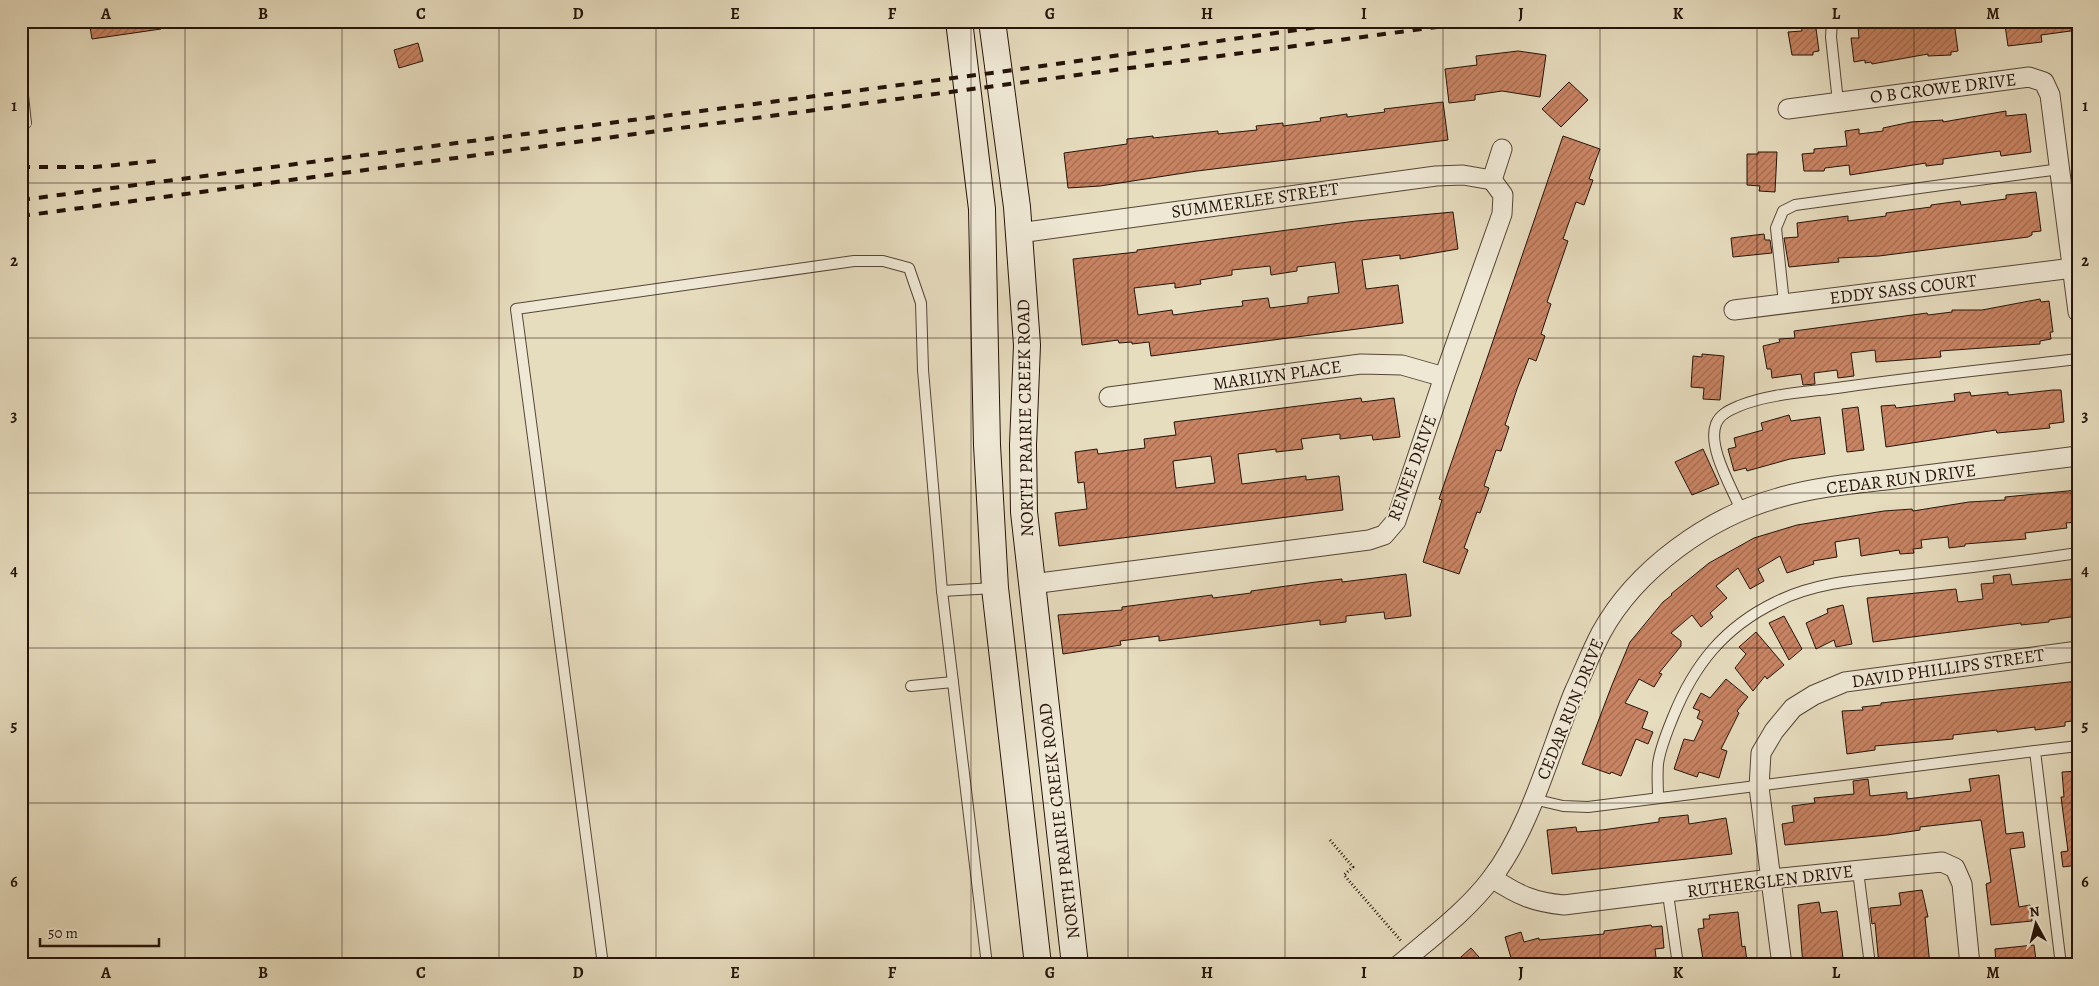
<svg xmlns="http://www.w3.org/2000/svg" width="2099" height="986" viewBox="0 0 2099 986" font-family="Alegreya,serif">
	<defs>
		<pattern id="building-hatch" width="6" height="6" patternUnits="userSpaceOnUse" patternTransform="scale(1.25)"><rect width="6" height="6" fill="#c98463"/><path d="M-1 1l2-2M0 6l6-6M5 7l2-2" fill="none" stroke="#a36b50"/></pattern>
	</defs>
	<rect width="100%" height="100%" fill="#e6dcbe"/>
	<filter id="stains"><feTurbulence type="fractalNoise" baseFrequency=".004" numOctaves="4"/><feColorMatrix values="0 0 0 0 .2 0 0 0 0 .09 0 0 0 0 .02 0 0 0 .5 -.17"/></filter>
	<radialGradient id="worn" r=".72"><stop offset=".6" stop-color="#630" stop-opacity="0"/><stop offset="1" stop-color="#630" stop-opacity=".3"/></radialGradient>
	<g fill="url(#building-hatch)" stroke="#251309" fill-rule="evenodd">
		<polygon points="89,21 161,21 161,29 92,39"/>
		<polygon points="1801,21 1815,21 1819,51 1813,52 1813,55 1792,55 1788,32 1802,31"/>
		<polygon points="1886,21 1954,21 1958,51 1951,52 1951,55 1928,56 1928,54 1872,64 1871,62 1865,63 1865,60 1854,62 1851,38 1859,38 1858,27"/>
		<polygon points="2026,21 2078,21 2078,30 2041,35 2042,42 2008,46 2005,25"/>
		<polygon points="418,43 423,61 399,68 394,50"/>
		<polygon points="1518,51 1546,55 1540,97 1502,91 1475,95 1475,100 1449,103 1445,69 1477,65 1476,56"/>
		<polygon points="1569,82 1588,100 1561,127 1542,109"/>
		<polygon points="1443,102 1448,140 1197,171 1100,186 1068,188 1064,153 1127,144 1127,139 1153,136 1153,138 1218,131 1218,134 1257,130 1256,126 1283,123 1283,126 1321,121 1320,118 1347,114 1347,117 1385,112 1384,109"/>
		<polygon points="2006,111 2006,116 2026,114 2031,152 2001,156 2000,151 1943,159 1943,164 1926,166 1926,163 1850,175 1849,165 1825,168 1824,171 1804,171 1802,154 1814,153 1814,149 1847,146 1845,131 1859,129 1859,134 1883,131 1883,128 1911,122 1943,120 1943,122"/>
		<polygon points="1563,136 1600,149 1589,179 1593,180 1584,205 1576,202 1563,239 1568,241 1547,302 1551,304 1541,334 1545,336 1536,361 1529,358 1517,389 1505,425 1509,427 1501,451 1496,450 1484,486 1489,488 1480,513 1477,512 1464,548 1468,550 1459,574 1423,562 1442,500 1439,499"/>
		<polygon points="1758,152 1777,152 1775,192 1759,191 1760,186 1747,185 1747,154 1758,154"/>
		<polygon points="2036,192 2041,231 2032,232 2032,235 2028,237 1879,256 1838,258 1839,262 1789,267 1784,238 1798,237 1797,223 1848,216 1848,221 1886,216 1886,213 1931,207 1931,205 1960,201 1961,205 2006,199 2006,195"/>
		<path d="M1453,212L1458,249L1400,259V255L1362,260L1366,289L1398,285L1403,323L1151,356L1149,342L1132,344V342L1119,343L1118,340L1082,345L1073,259L1137,252V250L1356,221ZM1335,262L1339,293L1308,297V303L1270,308L1268,298L1242,301L1243,306L1216,309L1173,315L1172,310L1138,315L1134,288L1175,283V288L1201,284L1200,280L1232,275V270L1270,266L1271,275L1297,271V267Z"/>
		<polygon points="1764,234 1765,240 1770,240 1772,253 1733,257 1731,238"/>
		<polygon points="2040,299 2041,302 2049,301 2053,332 2050,332 2051,339 2040,341 2040,344 1940,351 1941,357 1876,362 1875,350 1851,353 1854,376 1838,378 1837,370 1814,373 1815,384 1803,385 1801,374 1772,378 1771,369 1767,369 1763,346 1780,342 1779,339 1795,338 1794,331 1927,313 1928,315 1952,312 1952,310 1982,310"/>
		<polygon points="1702,354 1724,356 1720,400 1703,399 1704,388 1691,387 1693,356 1702,357"/>
		<polygon points="2053,390 2061,390 2064,422 2049,424 2050,428 1997,433 1996,430 1886,447 1881,406 1895,405 1896,408 1955,401 1954,394 1970,392 1971,396 2008,392 2008,395"/>
		<path d="M1361,398L1362,402L1394,398L1400,437L1373,440L1372,435L1340,439V434L1301,439L1303,449L1276,452V449L1238,454L1242,484L1306,476V480L1339,476L1343,510L1059,546L1055,513L1087,509L1084,482L1078,483L1075,452L1097,449L1098,454L1145,448L1144,439L1176,435L1174,422ZM1211,456L1215,483L1176,488L1173,461Z"/>
		<polygon points="1858,407 1864,450 1847,452 1842,409"/>
		<polygon points="1789,415 1791,421 1820,417 1825,454 1790,459 1747,471 1746,468 1734,471 1728,449 1736,447 1734,438 1763,430 1761,423"/>
		<polygon points="1703,449 1719,484 1692,495 1675,462"/>
		<polygon points="2078,490 2078,522 2066,523 2067,528 2025,533 2026,539 1965,544 1965,546 1949,548 1948,537 1921,540 1922,548 1913,549 1914,553 1900,554 1899,550 1861,556 1859,538 1835,542 1837,557 1813,561 1814,564 1787,573 1780,556 1758,569 1764,581 1750,589 1738,568 1716,586 1727,598 1710,613 1713,617 1701,627 1692,615 1671,633 1681,641 1681,646 1659,673 1662,674 1654,687 1639,679 1625,703 1648,712 1642,728 1653,732 1648,744 1636,739 1621,776 1611,772 1610,774 1582,764 1612,685 1630,642 1663,602 1672,595 1671,594 1709,563 1754,538 1797,525 1884,511 1912,509 1913,511 1969,502 2005,500 2005,497"/>
		<polygon points="1406,574 1411,616 1385,619 1384,612 1346,616 1346,622 1320,625 1320,620 1159,641 1159,636 1120,641 1121,645 1063,654 1058,615 1122,610 1122,607 1212,595 1213,598 1251,593 1251,591 1316,582 1342,579 1342,582"/>
		<polygon points="2010,574 2012,585 2071,579 2073,594 2078,594 2078,616 2049,620 2049,622 2021,625 2021,623 1873,642 1867,598 1956,589 1958,602 1983,599 1981,584 1994,583 1993,576"/>
		<polygon points="1843,605 1852,644 1836,647 1834,640 1816,649 1806,623 1828,613 1827,609"/>
		<polygon points="1784,616 1802,649 1789,660 1769,623"/>
		<polygon points="1756,632 1784,665 1767,679 1765,676 1753,691 1735,668 1746,654 1739,647"/>
		<polygon points="1726,679 1748,697 1737,711 1739,713 1721,749 1727,751 1719,778 1699,772 1697,777 1674,769 1684,739 1694,741 1703,721 1697,718 1700,711 1693,708 1701,693 1710,698"/>
		<polygon points="2078,681 2078,720 2065,722 2065,726 2035,730 2035,727 1997,732 1997,730 1953,735 1953,739 1875,746 1875,750 1847,754 1842,711 1863,710 1862,707 1881,705 1881,703"/>
		<polygon points="2078,771 2078,865 2063,867 2061,852 2068,851 2061,797 2064,797 2062,772"/>
		<polygon points="1999,775 2006,834 2023,832 2025,847 2010,849 2019,907 2030,905 2032,921 1991,925 1986,884 1991,882 1981,820 1920,827 1920,830 1887,835 1785,845 1782,824 1794,822 1792,806 1815,803 1814,798 1854,794 1853,781 1868,779 1870,796 1907,792 1907,799 1971,791 1969,779"/>
		<polygon points="1688,815 1689,824 1726,818 1732,854 1552,874 1547,830 1576,827 1577,832 1602,830 1659,822 1659,818"/>
		<polygon points="1922,890 1928,917 1925,917 1930,965 1879,965 1875,923 1872,924 1870,908 1901,905 1899,893"/>
		<polygon points="1819,902 1821,913 1837,911 1843,958 1830,960 1831,965 1803,965 1798,905"/>
		<polygon points="1738,912 1742,947 1745,946 1747,961 1741,962 1742,965 1704,965 1698,929 1704,928 1703,919 1710,919 1709,915"/>
		<polygon points="1651,925 1652,927 1662,926 1664,948 1655,949 1657,965 1513,965 1505,937 1521,932 1524,942 1539,938 1539,940 1604,934 1604,931"/>
		<polygon points="2034,945 2036,960 2019,962 2019,965 1996,965 1995,949"/>
		<polygon points="1471,948 1486,965 1452,965"/>
	</g>
	<g fill="none" stroke-linecap="round" stroke-linejoin="round">
		<g stroke="#554536" stroke-width="12">
			<g id="service">
				<polyline points="1832,21 1831,37 1838,102"/>
				<polyline points="21,78 26,123 21,124"/>
				<polyline points="1784,303 1776,228 1783,211 1795,205 2060,169"/>
				<path d="M1741,510C1732,488 1707,447 1716,424C1720,414 1730,410 1739,406C1771,393 1810,392 1844,387C1922,376 2000,368 2078,359"/>
				<polyline points="942,591 994,588"/>
				<polyline points="911,686 953,682"/>
				<path d="M1658,798C1658,787 1657,775 1658,764C1660,748 1667,732 1673,717C1694,665 1724,627 1776,602C1817,581 1868,579 1912,574C1968,568 2023,561 2078,553"/>
				<polyline points="1533,799 1563,806 1588,807 2035,751"/>
				<polyline points="1858,871 1870,965"/>
				<polyline points="1668,894 1678,965"/>
				<polyline points="603,965 516,309 854,261 883,261 909,268 921,303 923,370 942,591 987,965"/>
				<polyline points="2061,965 2035,751 2078,746"/>
			</g>
		</g>
		<g stroke="#554536" stroke-width="21">
			<g id="minor">
				<polyline points="1788,109 2029,77 2044,82 2050,95 2078,312"/>
				<polyline points="1019,233 1436,176 1463,175 1492,180"/>
				<polyline points="1734,310 2073,268"/>
				<polyline points="1109,397 1361,364 1402,365 1444,377"/>
				<polyline points="1032,584 1369,540 1384,535 1396,521 1444,377 1502,214 1503,195 1492,180 1502,149"/>
				<path d="M1492,878C1518,895 1533,902 1564,905L1771,879L1942,862L1955,868L1962,884L1970,965"/>
				<path d="M1399,965C1430,938 1466,912 1491,879C1530,829 1550,751 1574,692C1583,673 1591,652 1601,633C1636,569 1709,517 1778,498C1818,486 1861,483 1902,478C1961,471 2019,463 2078,456"/>
				<polyline points="1782,965 1759,787 1761,753 1774,731 1793,708 1814,695 1845,682 2078,651"/>
			</g>
		</g>
		<g stroke="#251309" stroke-width="28">
			<g id="secondary">
				<polyline points="959,21 982,209 987,445 995,588 1038,965"/>
				<polyline points="992,21 1017,207 1027,345 1023,445 1024,512 1075,965"/>
			</g>
		</g>
		<polyline stroke="#251309" stroke-width="3" stroke-dasharray="1 2.5" stroke-linecap="butt" points="1330,840 1353,867 1344,875 1402,942"/>
		<use href="#service" stroke="#efe8d5" stroke-width="10"/>
		<use href="#minor" stroke="#efe8d5" stroke-width="19"/>
		<use href="#secondary" stroke="#efe8d5" stroke-width="26"/>
		<g stroke="#251309" stroke-width="4" stroke-dasharray="9 9" stroke-linecap="butt">
			<polyline points="21,167 95,167 157,161"/>
			<polyline points="21,200 999,72 1361,21"/>
			<polyline points="21,216 1482,21"/>
		</g>
	</g>
	<path fill="none" stroke="#251309" stroke-width="1" stroke-opacity="0.55" d="M185,21V965M342,21V965M499,21V965M656,21V965M814,21V965M971,21V965M1128,21V965M1285,21V965M1443,21V965M1600,21V965M1757,21V965M1914,21V965M21,183H2078M21,338H2078M21,493H2078M21,648H2078M21,803H2078"/>
	<g text-anchor="middle" stroke-width="4" stroke-linejoin="round" paint-order="stroke">
		<g font-size="18" fill="#251309" stroke="#efe8d5">
			<text transform="translate(1943 88) rotate(-7)" y="6">O B CROWE DRIVE</text>
			<text transform="translate(1255 200) rotate(-8)" y="6">SUMMERLEE STREET</text>
			<text transform="translate(1903 289) rotate(-7)" y="6">EDDY SASS COURT</text>
			<text transform="translate(1277 375) rotate(-8)" y="6">MARILYN PLACE</text>
			<text transform="translate(1025 418) rotate(-91)" y="6">NORTH PRAIRIE CREEK ROAD</text>
			<text transform="translate(1412 468) rotate(-70)" y="6">RENEE DRIVE</text>
			<text transform="translate(1901 479) rotate(-7)" y="6">CEDAR RUN DRIVE</text>
			<text transform="translate(1948 668) rotate(-8)" y="6">DAVID PHILLIPS STREET</text>
			<text transform="translate(1570 709) rotate(-68)" y="6">CEDAR RUN DRIVE</text>
			<text transform="translate(1059 821) rotate(-97)" y="6">NORTH PRAIRIE CREEK ROAD</text>
			<text transform="translate(1770 881) rotate(-7)" y="6">RUTHERGLEN DRIVE</text>
		</g>
	</g>
	<rect width="2099" height="986" fill="none" stroke="#e6dcbe" stroke-width="55"/>
	<g transform="translate(2036 924) rotate(353)" stroke="#efe8d5" stroke-width="4" paint-order="stroke">
	<path d="M0-4L9 19L0 12L-9 19Z" fill="#251309"/>
	<text y="-8" font-size="14" font-weight="bold" text-anchor="middle" fill="#251309">N</text>
	</g>
	<path d="M40 938v8h119v-8" fill="none" stroke="#251309" stroke-width="2.5"/>
	<text x="48" y="938" font-size="15" fill="#251309" stroke="#efe8d5" stroke-width="4" paint-order="stroke">50 m</text>
	<rect x="28" y="28" width="2044" height="930" fill="none" stroke="#251309" stroke-width="2"/>
	<g font-size="16" text-anchor="middle" font-weight="bold" fill="#251309">
		<text x="106" y="19">A</text>
		<text x="263" y="19">B</text>
		<text x="421" y="19">C</text>
		<text x="578" y="19">D</text>
		<text x="735" y="19">E</text>
		<text x="892" y="19">F</text>
		<text x="1050" y="19">G</text>
		<text x="1207" y="19">H</text>
		<text x="1364" y="19">I</text>
		<text x="1521" y="19">J</text>
		<text x="1678" y="19">K</text>
		<text x="1836" y="19">L</text>
		<text x="1993" y="19">M</text>
		<text x="14" y="111">1</text>
		<text x="2085" y="111">1</text>
		<text x="14" y="266">2</text>
		<text x="2085" y="266">2</text>
		<text x="14" y="421">3</text>
		<text x="2085" y="421">3</text>
		<text x="14" y="576">4</text>
		<text x="2085" y="576">4</text>
		<text x="14" y="731">5</text>
		<text x="2085" y="731">5</text>
		<text x="14" y="887">6</text>
		<text x="2085" y="887">6</text>
		<text x="106" y="978">A</text>
		<text x="263" y="978">B</text>
		<text x="421" y="978">C</text>
		<text x="578" y="978">D</text>
		<text x="735" y="978">E</text>
		<text x="892" y="978">F</text>
		<text x="1050" y="978">G</text>
		<text x="1207" y="978">H</text>
		<text x="1364" y="978">I</text>
		<text x="1521" y="978">J</text>
		<text x="1678" y="978">K</text>
		<text x="1836" y="978">L</text>
		<text x="1993" y="978">M</text>
	</g>
	<rect width="100%" height="100%" filter="url(#stains)"/>
	<rect width="100%" height="100%" fill="url(#worn)"/>
</svg>
